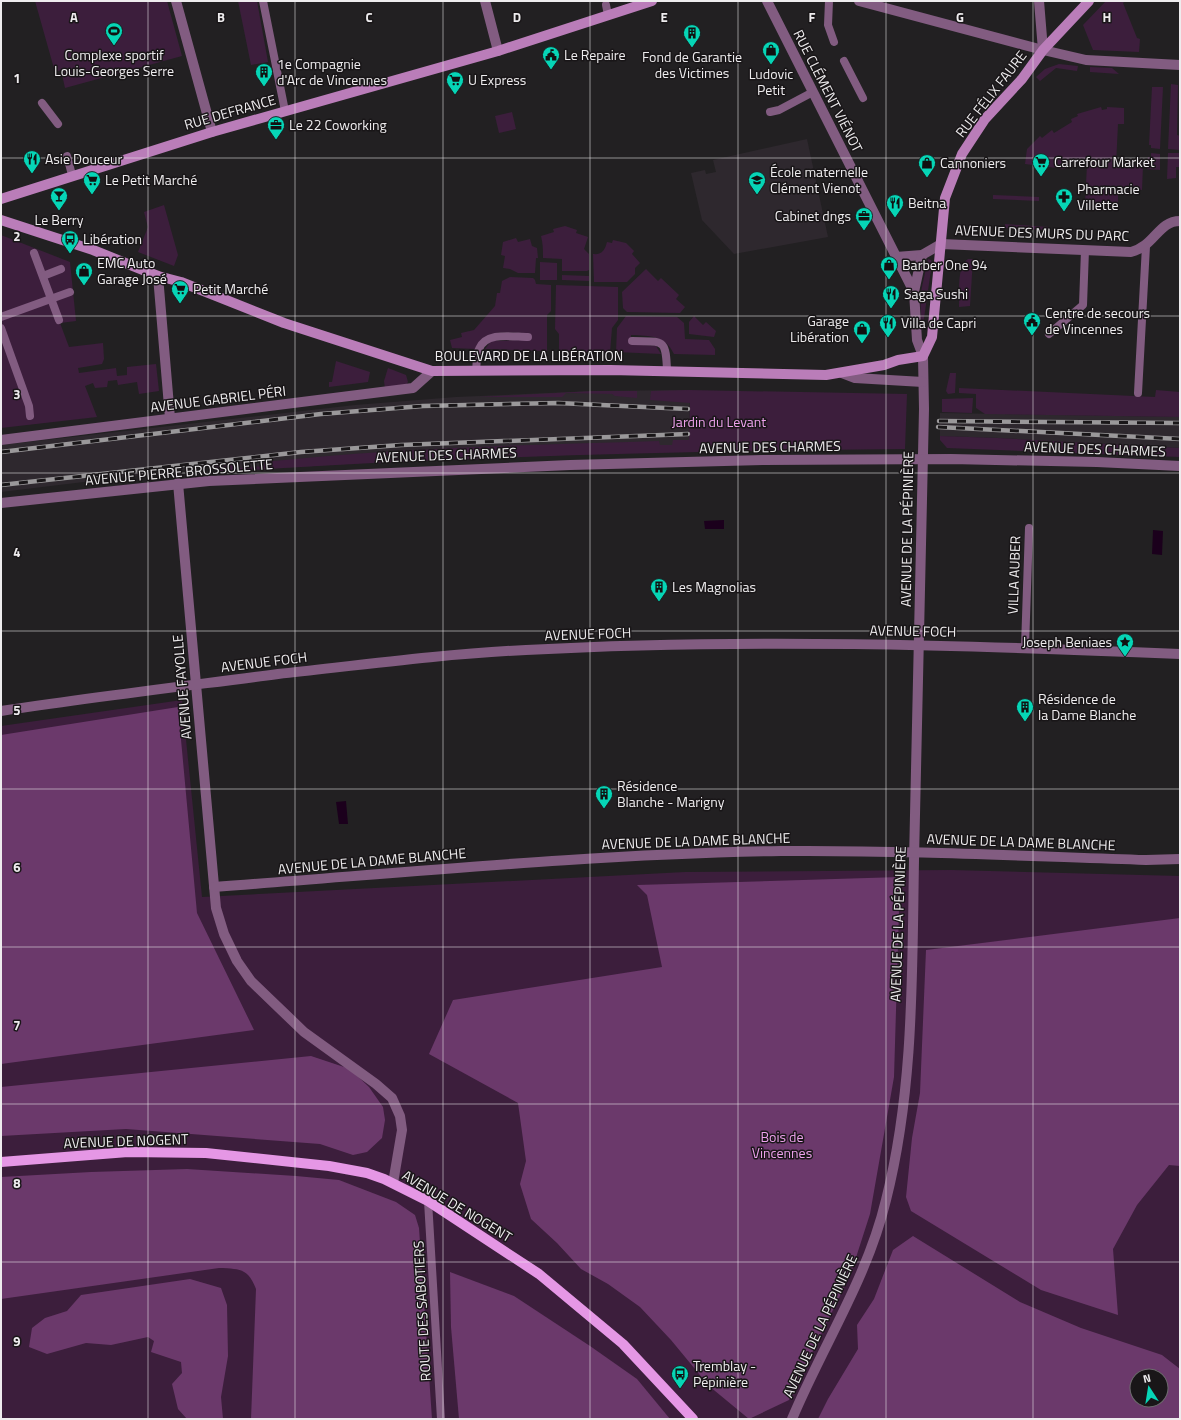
<svg xmlns="http://www.w3.org/2000/svg" width="1181" height="1420" viewBox="0 0 1181 1420" font-family="'Titillium Web',sans-serif">
	<rect width="100%" height="100%" fill="#222022"/>
	<g fill="#2e282e">
		<polygon points="807,139 828,237 734,254 702,220 691,173 705,170 706,174 716,172 713,160"/>
		<polygon points="688,390 690,392 689,451 412,460 218,472 208,467 1,492 1,445 355,405 456,397 593,391"/>
		<polygon points="940,413 1180,417 1180,448 998,438 940,436"/>
	</g>
	<g fill="#3c1e3c" fill-rule="evenodd">
		<polygon points="35,1 167,1 182,56 65,88 61,70 55,72"/>
		<polygon points="238,1 257,1 268,62 251,65"/>
		<polygon points="1106,1 1125,1 1123,3 1137,38 1140,39 1139,52 1093,50 1083,25"/>
		<polygon points="1059,64 1078,66 1077,71 1056,68 1040,81 1036,77 1045,69"/>
		<polygon points="1090,67 1112,68 1119,74 1090,72"/>
		<polygon points="1171,84 1178,85 1177,135 1180,136 1180,150 1168,149"/>
		<polygon points="1152,87 1163,87 1160,149 1151,148 1151,145 1149,145"/>
		<polygon points="1101,107 1102,110 1107,109 1107,107 1124,108 1124,124 1118,124 1116,165 1143,166 1142,190 1118,189 1118,205 1085,204 1087,164 1066,161 1065,169 1025,164 1027,149 1040,136 1042,138 1052,130 1054,133 1072,122 1071,119 1078,116 1077,114"/>
		<polygon points="512,112 516,129 499,133 495,116"/>
		<polygon points="1151,153 1160,154 1160,170 1147,169 1148,157 1151,157"/>
		<polygon points="1168,153 1180,153 1180,167 1176,167 1176,178 1167,179"/>
		<polygon points="993,195 1039,197 1039,201 993,199"/>
		<polygon points="164,205 178,255 174,266 138,252 148,227 144,212"/>
		<polygon points="1005,224 1049,227 1049,230 1005,228"/>
		<path d="M565,226L577,230L576,233L588,237L584,249L589,254V270L587,271H562V259L543,258C543,250 543,244 541,236L554,232L553,229Z"/>
		<polygon points="1,235 70,262 76,321 60,323 69,347 103,343 104,359 102,364 78,368 79,373 116,368 117,376 127,375 127,367 156,364 159,391 139,394 137,382 118,385 117,380 108,381 107,387 95,388 93,383 85,386 97,417 1,428"/>
		<polygon points="516,238 518,242 530,239 532,246 537,248 538,258 536,258 535,273 518,273 510,269 503,268 505,256 501,255 503,242"/>
		<path d="M613,240L626,243L634,251L632,254L640,263L635,268V274L627,282H594L593,254C602,255 605,250 607,242L612,243Z"/>
		<polygon points="928,259 931,260 932,263 922,332 920,296"/>
		<path d="M968,259H973L970,306L959,307C960,294 956,267 968,259Z"/>
		<polygon points="540,262 557,263 557,280 540,280"/>
		<polygon points="646,269 658,281 661,278 679,295 676,299 685,307 680,313 627,312 623,308 622,292"/>
		<polygon points="562,275 589,276 589,281 562,280"/>
		<path d="M510,277L533,278L535,280L536,284L551,285V311L547,315V351L485,349L491,341L530,340V333C505,333 490,327 475,349L452,348L450,340L462,337L461,333L474,330L495,306L497,293H500L502,281Z"/>
		<polygon points="556,285 618,287 618,320 612,328 610,353 559,351 559,334 555,329"/>
		<path d="M626,316L677,317L684,323L685,339L709,340L715,349V355L674,354C665,335 650,336 631,335V344L656,346L661,354L616,352L617,328Z"/>
		<polygon points="694,316 703,325 706,322 716,331 714,337 689,334 689,322"/>
		<polygon points="336,361 370,372 368,382 329,387 329,382 332,382"/>
		<polygon points="388,368 406,375 408,382 406,385 385,389 384,381"/>
		<polygon points="950,373 956,373 955,393 948,394 946,391"/>
		<polygon points="959,388 1155,397 1156,390 1180,392 1180,417 985,414 976,408 976,394 959,393"/>
		<path d="M688,390L907,394L905,449C676,451 447,457 218,472L208,467L239,464L240,468L264,466V462C395,448 528,445 659,441L660,445H672L673,440H689L690,403L650,400L651,391Z"/>
		<polygon points="593,391 637,391 637,398 615,396 612,394 566,393 562,397 479,397"/>
		<polygon points="973,398 972,413 942,412 942,399"/>
		<polygon points="940,436 998,438 1180,448 1180,457 947,448 940,440"/>
		<path d="M182,700L202,897L685,872L951,870L1180,876V1419H1V726ZM1137,1376H1161V1400H1137Z"/>
	</g>
	<g fill="#6b396b" fill-rule="evenodd">
		<polygon points="178,707 197,913 254,1030 1,1064 1,735"/>
		<polygon points="900,877 894,1077 870,1214 851,1273 789,1400 749,1419 709,1386 671,1340 640,1307 608,1284 581,1269 557,1243 531,1219 520,1184 526,1161 518,1103 429,1054 453,1000 662,967 647,895 637,885"/>
		<polygon points="1180,918 1180,1166 1169,1165 1137,1205 1113,1249 1118,1315 1041,1290 911,1211 906,1197 912,1138 920,1093 926,950"/>
		<polygon points="311,1056 350,1069 369,1087 383,1107 385,1120 382,1138 367,1152 353,1155 320,1144 126,1129 1,1136 1,1087"/>
		<path d="M187,1169L296,1176L339,1180L396,1202L415,1215L419,1228L432,1419H251L256,1289C248,1268 240,1269 219,1268L1,1299V1177L91,1172Z"/>
		<path d="M913,1236L1020,1302L1081,1328L1162,1355L1180,1369V1419H818L828,1399L858,1349L857,1325L874,1299L893,1250ZM1137,1376H1161V1400H1137Z"/>
		<polygon points="450,1272 514,1296 590,1346 637,1379 670,1419 459,1419 451,1327"/>
		<polygon points="190,1279 221,1288 227,1305 228,1356 221,1397 223,1419 187,1419 178,1409 172,1384 182,1373 181,1362 151,1352 154,1341 148,1337 111,1345 86,1343 47,1354 29,1347 32,1328 45,1318 67,1311 81,1295"/>
	</g>
	<g fill="#1b001c">
		<polygon points="724,520 724,529 705,529 704,521"/>
		<polygon points="1153,530 1163,531 1162,555 1152,554"/>
		<polygon points="346,801 348,824 339,824 336,802"/>
	</g>
	<g fill="none" stroke-linecap="round" stroke-linejoin="round">
		<g stroke="#825c81" stroke-width="8">
			<polyline points="263,1 285,111"/>
			<polyline points="829,1 828,25 834,42"/>
			<polyline points="606,5 608,15"/>
			<polyline points="844,61 863,98"/>
			<polyline points="42,103 58,124"/>
			<polyline points="770,112 779,110 813,92"/>
			<polyline points="67,156 72,175"/>
			<polyline points="34,253 59,320"/>
			<polyline points="43,276 61,269"/>
			<polyline points="1,317 70,292"/>
			<polyline points="1,328 29,406 30,416"/>
			<polyline points="1049,334 1083,305 1085,250"/>
			<path d="M632,341C663,342 666,337 667,371"/>
			<path d="M476,371C477,364 476,355 479,349C486,331 513,337 528,337"/>
			<polyline points="1138,393 1146,246"/>
			<polyline points="1025,647 1029,528"/>
			<polyline points="428,1201 441,1419"/>
		</g>
		<g stroke="#825c81" stroke-width="10">
			<polyline points="176,1 212,132"/>
			<polyline points="485,1 498,51"/>
			<path d="M767,1L914,292L917,340L923,356L924,409C920,559 918,710 914,860C912,974 914,1090 886,1200C867,1279 823,1345 792,1419"/>
			<polyline points="859,1 1043,50 1086,60 1180,65"/>
			<polyline points="1039,1 1043,50"/>
			<path d="M896,257L922,255L941,244L1131,252C1155,246 1158,221 1180,221"/>
			<polyline points="158,276 170,418"/>
			<polyline points="914,292 922,255"/>
			<polyline points="842,373 855,378 923,382"/>
			<polyline points="1,440 413,388 432,371"/>
			<polyline points="178,483 216,908 224,934 237,961 251,981 304,1032 376,1084 392,1098 400,1116 402,1130 393,1183"/>
			<polyline points="1,503 209,481 570,465 763,460 951,459 1097,462 1180,466"/>
			<path d="M1,711C93,697 186,686 278,674C361,665 443,654 526,650C744,638 963,645 1180,654"/>
			<path d="M214,887C403,873 591,854 781,851C902,850 1024,856 1146,860L1180,859"/>
		</g>
		<g stroke="#ba7db9" stroke-width="10">
			<polyline points="1,199 212,132 498,51 652,1"/>
			<polyline points="1,220 93,250 158,276 181,282 284,323 432,371 610,370 826,375 884,365 898,360 923,356 932,337 945,198 962,154 985,119 1022,79 1043,50 1089,1"/>
		</g>
		<polyline stroke="#e597e5" stroke-width="10" points="1,1162 128,1152 206,1153 329,1166 367,1173 384,1179 428,1201 539,1274 623,1344 693,1419"/>
		<g stroke="#9a989a" stroke-width="4.5">
			<g id="rail">
				<polyline points="939,421 1180,423"/>
				<polyline points="938,427 1180,439"/>
				<polyline points="1,452 321,414 423,406 558,403 688,409"/>
				<polyline points="1,485 301,452 401,445 688,434"/>
			</g>
		</g>
		<use href="#rail" stroke="#191618" stroke-width="3" stroke-dasharray="9" stroke-linecap="butt"/>
	</g>
	<path fill="none" stroke="#eeecee" stroke-width="1" stroke-opacity="0.55" d="M148,1V1419M295,1V1419M443,1V1419M590,1V1419M738,1V1419M886,1V1419M1033,1V1419M1,158H1180M1,316H1180M1,473H1180M1,631H1180M1,789H1180M1,947H1180M1,1104H1180M1,1262H1180"/>
	<defs>
		<g id="stadium-pin" transform="scale(0.9)"><path d="M0 17L-7.5 6A9.5 9.5 0 1 1 7.5 6Z" fill="#06d5b6" stroke="#191618"/><path d="M0-5a6.5 5 0 1 0 0 10a6.5 5 0 1 0 0-10ZM-3.5-1.8h7v3.6h-7Z" fill="#111"/></g>
		<g id="building-pin" transform="scale(0.9)"><path d="M0 17L-7.5 6A9.5 9.5 0 1 1 7.5 6Z" fill="#06d5b6" stroke="#191618"/><path d="M-4-6H4V6H1V3H-1V6H-4ZM-2.5-4.3h1.7v1.8h-1.7ZM.8-4.3h1.7v1.8H.8ZM-2.5-1h1.7V.8h-1.7ZM.8-1h1.7V.8H.8Z" fill="#111"/></g>
		<g id="shop-pin" transform="scale(0.9)"><path d="M0 17L-7.5 6A9.5 9.5 0 1 1 7.5 6Z" fill="#06d5b6" stroke="#191618"/><path d="M-5-2.5h2.3a2.7 3.5 0 0 1 5.4 0H5L5.5 6h-11ZM-1.5-2.5h3a1.5 2.3 0 0 0-3 0Z" fill="#111"/></g>
		<g id="civic-pin" transform="scale(0.9)"><path d="M0 17L-7.5 6A9.5 9.5 0 1 1 7.5 6Z" fill="#06d5b6" stroke="#191618"/><path d="M-.6-6.5H3V-4.5H.6V-3L4-1V1h2V6H-6V1h2V-1L-.6-3ZM-1.2 2.5V6h2.4V2.5Z" fill="#111"/></g>
		<g id="supermarket-pin" transform="scale(0.9)"><path d="M0 17L-7.5 6A9.5 9.5 0 1 1 7.5 6Z" fill="#06d5b6" stroke="#191618"/><path d="M-6-5.5h2.5l.6 2H6L4.5 2H-2.5L-4.4-4H-6ZM-1.5 3.2a1.3 1.3 0 1 0 .1 0ZM3 3.2a1.3 1.3 0 1 0 .1 0Z" fill="#111"/></g>
		<g id="office-pin" transform="scale(0.9)"><path d="M0 17L-7.5 6A9.5 9.5 0 1 1 7.5 6Z" fill="#06d5b6" stroke="#191618"/><path d="M-6-3h4V-5.5h4V-3h4V5H-6ZM-1-4.5V-3h2v-1.5ZM-6 0V1H6V0Z" fill="#111"/></g>
		<g id="restaurant-pin" transform="scale(0.9)"><path d="M0 17L-7.5 6A9.5 9.5 0 1 1 7.5 6Z" fill="#06d5b6" stroke="#191618"/><path d="M-5-6h1v4h1v-4h1v4h1v-4h1v5L-1.5 .5V6h-2V.5L-5-1ZM5-6V6H3V1.5H1.5Q1.5-4 5-6Z" fill="#111"/></g>
		<g id="school-pin" transform="scale(0.9)"><path d="M0 17L-7.5 6A9.5 9.5 0 1 1 7.5 6Z" fill="#06d5b6" stroke="#191618"/><path d="M0-5L7-2L0 1L-7-2ZM-4 1L0 2.5L4 1V4Q0 6-4 4Z" fill="#111"/></g>
		<g id="bar-pin" transform="scale(0.9)"><path d="M0 17L-7.5 6A9.5 9.5 0 1 1 7.5 6Z" fill="#06d5b6" stroke="#191618"/><path d="M-6-5H6L.8 .8V4.5H3.5V6h-7V4.5H-.8V.8Z" fill="#111"/></g>
		<g id="pharmacy-pin" transform="scale(0.9)"><path d="M0 17L-7.5 6A9.5 9.5 0 1 1 7.5 6Z" fill="#06d5b6" stroke="#191618"/><path d="M-2-6h4v4h4v4h-4v4h-4v-4h-4v-4h4Z" fill="#111"/></g>
		<g id="bus-pin" transform="scale(0.9)"><path d="M0 17L-7.5 6A9.5 9.5 0 1 1 7.5 6Z" fill="#06d5b6" stroke="#191618"/><path d="M-5-6H5V4H4V6H2V4H-2V6H-4V4H-5ZM-3.5-4V0h7V-4ZM-3.5 1.2v1.5H-2V1.2ZM2 1.2v1.5H3.5V1.2Z" fill="#111"/></g>
		<g id="sight-pin" transform="scale(0.9)"><path d="M0 17L-7.5 6A9.5 9.5 0 1 1 7.5 6Z" fill="#06d5b6" stroke="#191618"/><path d="M0-6L1.8-2.2L6-1.7L2.9 1.2L3.7 5.4L0 3.3L-3.7 5.4L-2.9 1.2L-6-1.7L-1.8-2.2Z" fill="#111"/></g>
	</defs>
	<g fill-rule="evenodd">
		<use href="#stadium-pin" x="114" y="31"/>
		<use href="#building-pin" x="692" y="33"/>
		<use href="#shop-pin" x="771" y="50"/>
		<use href="#civic-pin" x="551" y="55"/>
		<use href="#building-pin" x="264" y="72"/>
		<use href="#supermarket-pin" x="455" y="80"/>
		<use href="#office-pin" x="276" y="125"/>
		<use href="#restaurant-pin" x="32" y="159"/>
		<use href="#supermarket-pin" x="1041" y="162"/>
		<use href="#shop-pin" x="927" y="163"/>
		<use href="#supermarket-pin" x="92" y="180"/>
		<use href="#school-pin" x="757" y="180"/>
		<use href="#bar-pin" x="59" y="196"/>
		<use href="#pharmacy-pin" x="1064" y="197"/>
		<use href="#restaurant-pin" x="895" y="203"/>
		<use href="#office-pin" x="864" y="216"/>
		<use href="#bus-pin" x="70" y="239"/>
		<use href="#shop-pin" x="889" y="265"/>
		<use href="#shop-pin" x="84" y="271"/>
		<use href="#supermarket-pin" x="180" y="289"/>
		<use href="#restaurant-pin" x="891" y="294"/>
		<use href="#civic-pin" x="1032" y="321"/>
		<use href="#restaurant-pin" x="888" y="323"/>
		<use href="#shop-pin" x="862" y="329"/>
		<use href="#building-pin" x="659" y="587"/>
		<use href="#sight-pin" x="1125" y="642"/>
		<use href="#building-pin" x="1025" y="707"/>
		<use href="#building-pin" x="604" y="794"/>
		<use href="#bus-pin" x="680" y="1374"/>
	</g>
	<g text-anchor="middle" stroke-width="3" stroke-linejoin="round" paint-order="stroke">
		<g font-size="14" fill="#eeecee" stroke="#191618" text-anchor="start">
			<text x="114" y="60" text-anchor="middle">Complexe sportif<tspan x="114" dy="16">Louis-Georges Serre</tspan></text>
			<text x="564" y="60">Le Repaire</text>
			<text x="692" y="62" text-anchor="middle">Fond de Garantie<tspan x="692" dy="16">des Victimes</tspan></text>
			<text x="277" y="69">1e Compagnie<tspan x="277" dy="16">d'Arc de Vincennes</tspan></text>
			<text x="771" y="79" text-anchor="middle">Ludovic<tspan x="771" dy="16">Petit</tspan></text>
			<text x="468" y="85">U Express</text>
			<text x="289" y="130">Le 22 Coworking</text>
			<text x="45" y="164">Asie Douceur</text>
			<text x="1054" y="167">Carrefour Market</text>
			<text x="940" y="168">Cannoniers</text>
			<text x="770" y="177">École maternelle<tspan x="770" dy="16">Clément Vienot</tspan></text>
			<text x="105" y="185">Le Petit Marché</text>
			<text x="1077" y="194">Pharmacie<tspan x="1077" dy="16">Villette</tspan></text>
			<text x="908" y="208">Beitna</text>
			<text x="851" y="221" text-anchor="end">Cabinet dngs</text>
			<text x="59" y="225" text-anchor="middle">Le Berry</text>
			<text x="83" y="244">Libération</text>
			<text x="97" y="268">EMC Auto<tspan x="97" dy="16">Garage José</tspan></text>
			<text x="902" y="270">Barber One 94</text>
			<text x="193" y="294">Petit Marché</text>
			<text x="904" y="299">Saga Sushi</text>
			<text x="1045" y="318">Centre de secours<tspan x="1045" dy="16">de Vincennes</tspan></text>
			<text x="849" y="326" text-anchor="end">Garage<tspan x="849" dy="16">Libération</tspan></text>
			<text x="901" y="328">Villa de Capri</text>
			<text x="672" y="592">Les Magnolias</text>
			<text x="1112" y="647" text-anchor="end">Joseph Beniaes</text>
			<text x="1038" y="704">Résidence de<tspan x="1038" dy="16">la Dame Blanche</tspan></text>
			<text x="617" y="791">Résidence<tspan x="617" dy="16">Blanche - Marigny</tspan></text>
			<text x="693" y="1371">Tremblay -<tspan x="693" dy="16">Pépinière</tspan></text>
		</g>
		<g font-size="14" fill="#eeecee" stroke="#191618">
			<text transform="translate(828 91) rotate(63)" y="5">RUE CLÉMENT VIÉNOT</text>
			<text transform="translate(991 94) rotate(-52)" y="5">RUE FÉLIX FAURE</text>
			<text transform="translate(230 112) rotate(-16)" y="5">RUE DEFRANCE</text>
			<text transform="translate(1042 233) rotate(2)" y="5">AVENUE DES MURS DU PARC</text>
			<text x="529" y="361">BOULEVARD DE LA LIBÉRATION</text>
			<text transform="translate(218 399) rotate(-7)" y="5">AVENUE GABRIEL PÉRI</text>
			<text transform="translate(770 447) rotate(-1)" y="5">AVENUE DES CHARMES</text>
			<text transform="translate(1095 449) rotate(2)" y="5">AVENUE DES CHARMES</text>
			<text transform="translate(446 455) rotate(-2)" y="5">AVENUE DES CHARMES</text>
			<text transform="translate(179 472) rotate(-5)" y="5">AVENUE PIERRE BROSSOLETTE</text>
			<text transform="translate(907 529) rotate(-89)" y="5">AVENUE DE LA PÉPINIÈRE</text>
			<text transform="translate(1014 575) rotate(-88)" y="5">VILLA AUBER</text>
			<text transform="translate(913 631) rotate(1)" y="5">AVENUE FOCH</text>
			<text transform="translate(588 634) rotate(-2)" y="5">AVENUE FOCH</text>
			<text transform="translate(264 662) rotate(-7)" y="5">AVENUE FOCH</text>
			<text transform="translate(182 687) rotate(-95)" y="5">AVENUE FAYOLLE</text>
			<text transform="translate(696 841) rotate(-2)" y="5">AVENUE DE LA DAME BLANCHE</text>
			<text transform="translate(1021 842) rotate(2)" y="5">AVENUE DE LA DAME BLANCHE</text>
			<text transform="translate(372 861) rotate(-5)" y="5">AVENUE DE LA DAME BLANCHE</text>
			<text transform="translate(898 924) rotate(-88)" y="5">AVENUE DE LA PÉPINIÈRE</text>
			<text transform="translate(126 1141) rotate(-2)" y="5">AVENUE DE NOGENT</text>
			<text transform="translate(457 1206) rotate(31)" y="5">AVENUE DE NOGENT</text>
			<text transform="translate(422 1311) rotate(-93)" y="5">ROUTE DES SABOTIERS</text>
			<text transform="translate(820 1326) rotate(-65)" y="5">AVENUE DE LA PÉPINIÈRE</text>
		</g>
		<g font-size="14" fill="#eda1ec" stroke="#191618">
			<text x="719" y="427">Jardin du Levant</text>
			<text x="782" y="1142">Bois de<tspan x="782" dy="16">Vincennes</tspan></text>
		</g>
	</g>
	<g font-size="13" text-anchor="middle" font-weight="bold" fill="#eeecee" stroke="#191618" stroke-width="3" stroke-linejoin="round" paint-order="stroke">
		<text x="74" y="22">A</text>
		<text x="221" y="22">B</text>
		<text x="369" y="22">C</text>
		<text x="517" y="22">D</text>
		<text x="664" y="22">E</text>
		<text x="812" y="22">F</text>
		<text x="960" y="22">G</text>
		<text x="1107" y="22">H</text>
		<text x="17" y="83">1</text>
		<text x="17" y="241">2</text>
		<text x="17" y="399">3</text>
		<text x="17" y="557">4</text>
		<text x="17" y="715">5</text>
		<text x="17" y="872">6</text>
		<text x="17" y="1030">7</text>
		<text x="17" y="1188">8</text>
		<text x="17" y="1346">9</text>
	</g>
	<rect width="1181" height="1420" fill="none" stroke="#eeecee" stroke-width="4"/>
	<g transform="translate(1149 1388) rotate(348)"><circle r="19" fill="#191618" stroke="#6e6c6e"/>
	<path d="M0-3L7 15L0 10L-7 15Z" fill="#06d5b6"/>
	<text y="-6" font-size="11" font-weight="bold" text-anchor="middle" fill="#eeecee">N</text>
	</g>
</svg>
